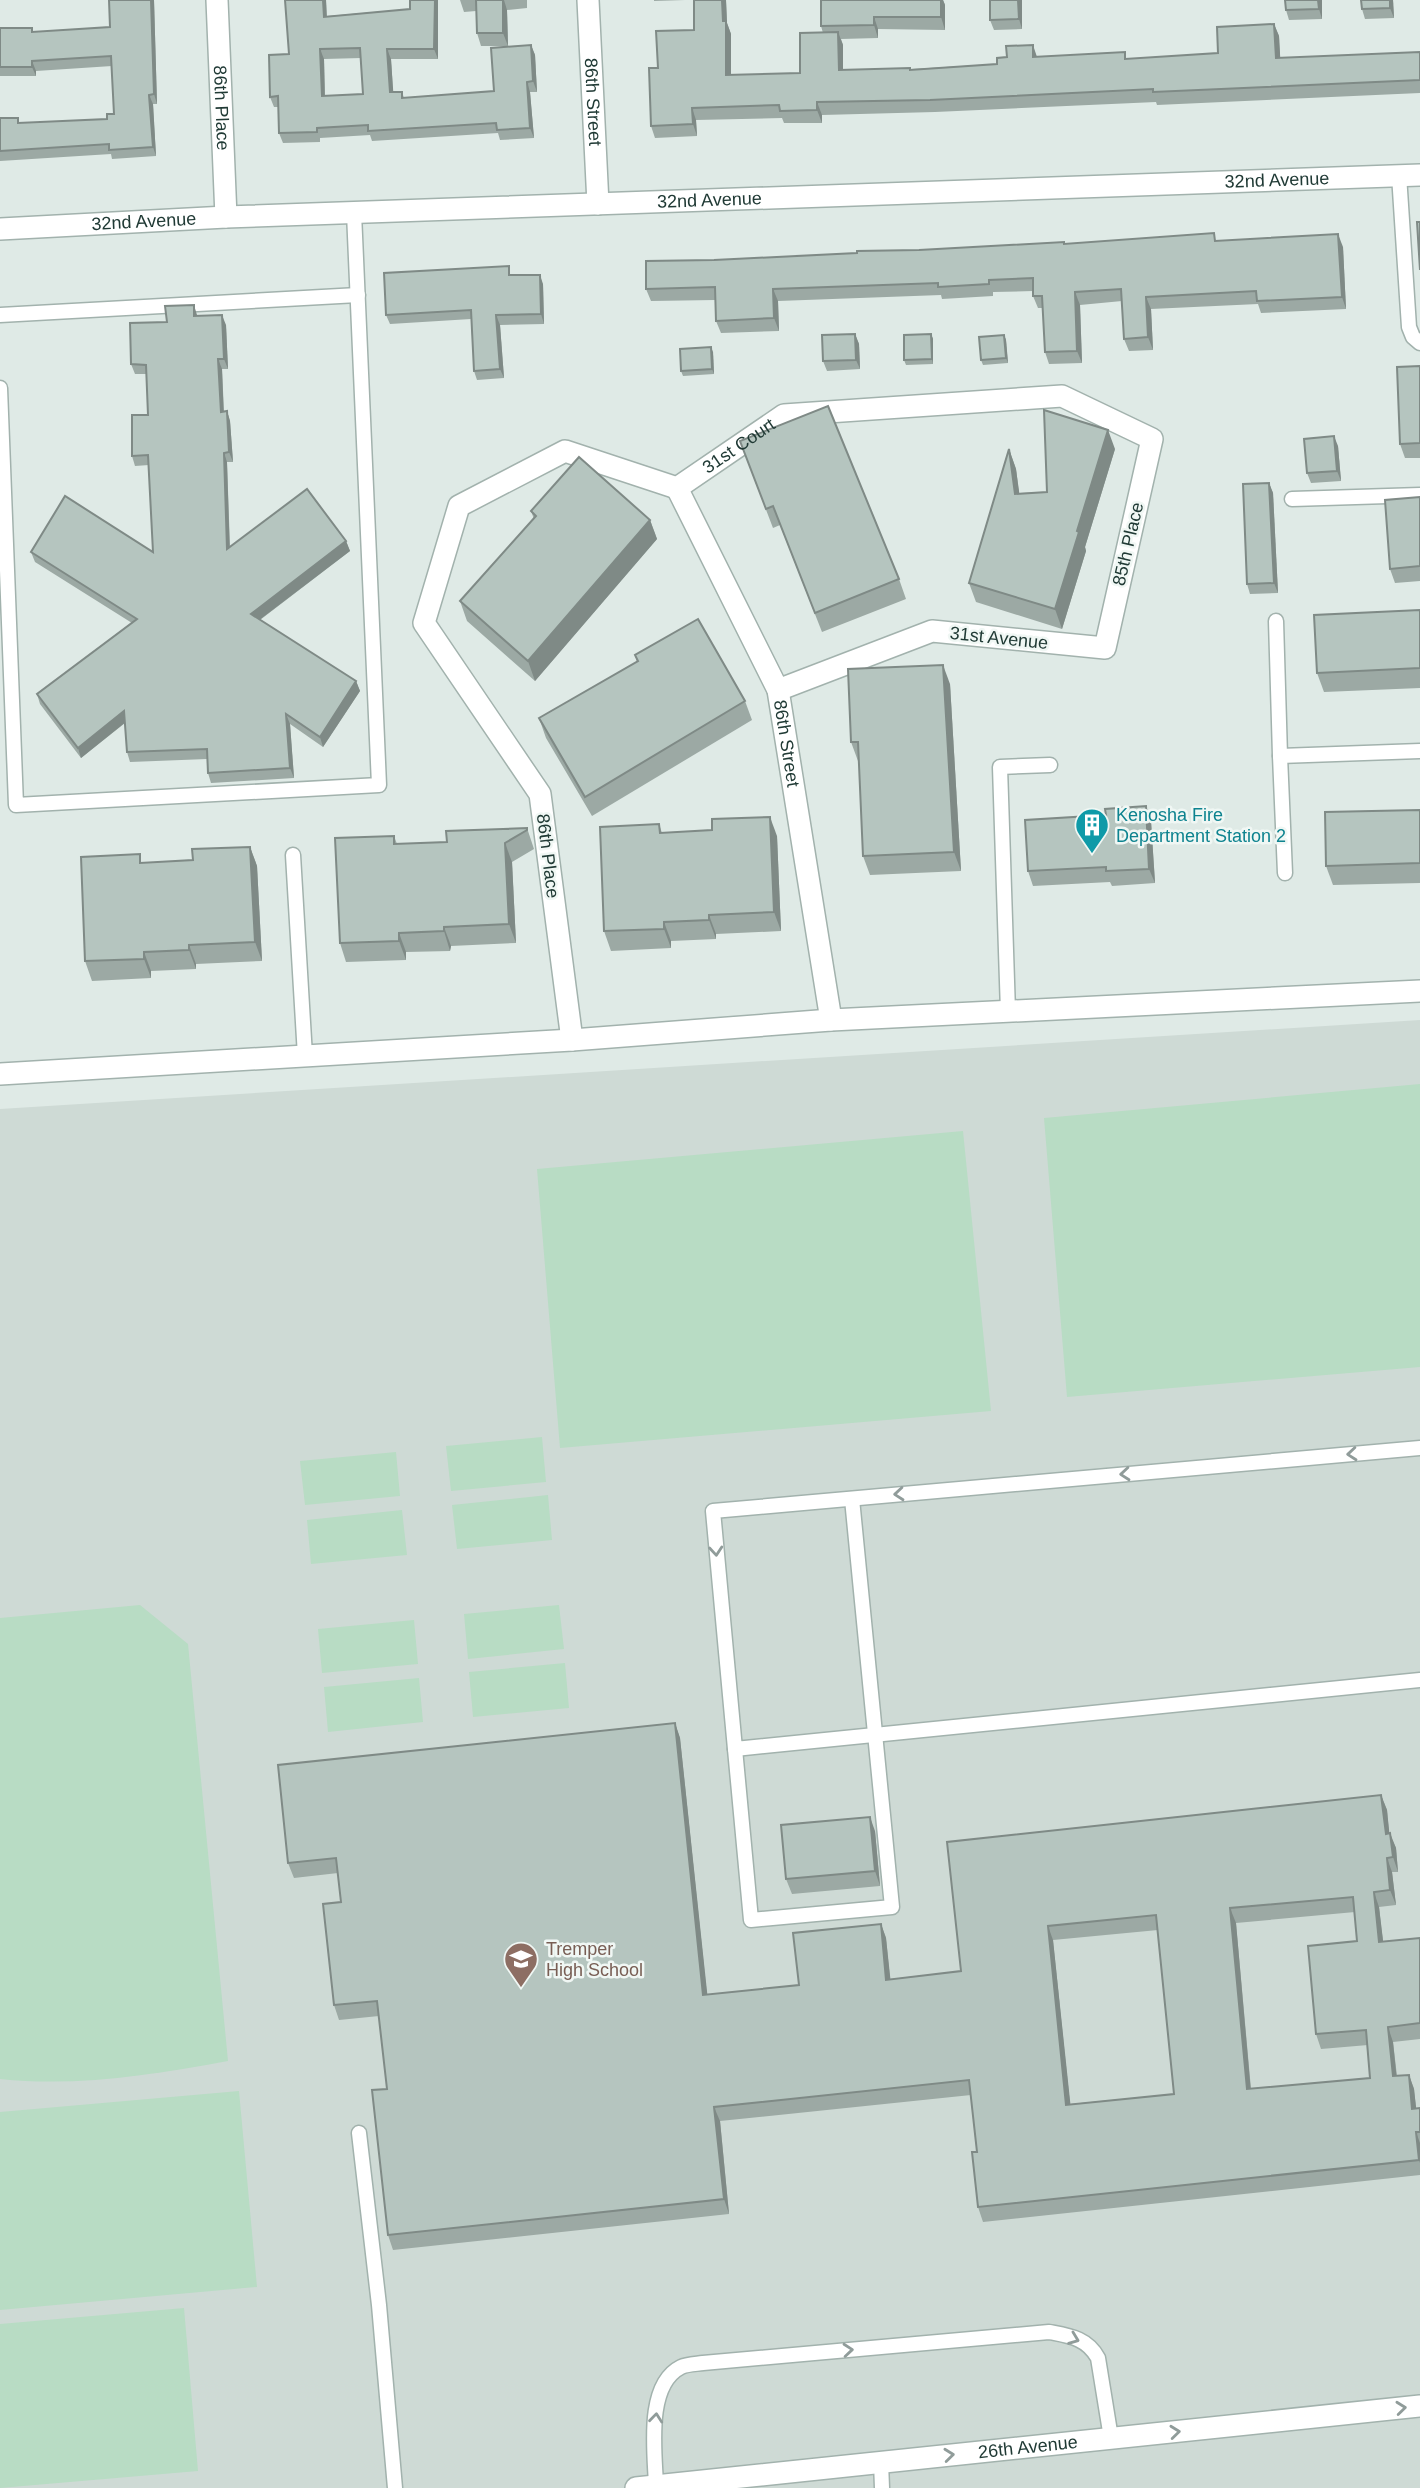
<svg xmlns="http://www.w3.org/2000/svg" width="1420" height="2488" viewBox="0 0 1420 2488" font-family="Helvetica,sans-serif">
	<rect width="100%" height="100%" fill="#dfeae6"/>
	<polygon fill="#cedad5" points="1420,1020 1420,2488 0,2488 0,1109"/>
	<g fill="#b8dcc4">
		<polygon points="1420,1084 1420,1367 1067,1397 1044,1118"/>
		<polygon points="963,1131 991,1411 560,1448 537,1169"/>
		<polygon points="542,1437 546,1482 451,1491 446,1446"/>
		<polygon points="396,1452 400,1496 305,1505 300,1461"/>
		<polygon points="548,1495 552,1540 457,1549 452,1505"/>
		<polygon points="402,1510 407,1555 311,1564 307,1520"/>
		<path d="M140,1605L188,1644L228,2061C154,2075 75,2087 0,2079V1618Z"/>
		<polygon points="559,1605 564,1649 468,1659 464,1614"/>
		<polygon points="414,1620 418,1664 322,1673 318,1629"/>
		<polygon points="565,1663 569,1708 473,1717 469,1672"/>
		<polygon points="419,1678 423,1722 328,1732 324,1687"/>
		<polygon points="239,2091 257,2287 0,2310 0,2112"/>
		<polygon points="184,2308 198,2471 0,2488 0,2324"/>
	</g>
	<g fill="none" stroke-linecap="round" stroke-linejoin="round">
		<g stroke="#a2b2ad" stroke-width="17">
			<g id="service">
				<polyline points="1399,175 1409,327 1413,337 1420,343"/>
				<polyline points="0,315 358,295"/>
				<polyline points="0,388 16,805 379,785 354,213"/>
				<polyline points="1292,499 1420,495"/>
				<polyline points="1276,621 1280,756 1420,751"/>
				<polyline points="1280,756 1285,873"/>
				<polyline points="293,855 305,1056"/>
				<polyline points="1008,1012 1000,767 1050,765"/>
				<polyline points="1420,1448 713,1511 735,1749 1420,1680"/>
				<polyline points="735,1749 751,1920 892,1907 852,1499"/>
				<polyline points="359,2133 379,2305 395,2488"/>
				<polyline points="881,2462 882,2488"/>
				<path d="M656,2486C655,2453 645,2385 681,2367C687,2364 696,2364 703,2363L1049,2332C1070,2336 1087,2338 1098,2358L1111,2438"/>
			</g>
		</g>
		<g stroke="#a2b2ad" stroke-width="24">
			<g id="minor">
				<path id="s1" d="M217,0L226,217"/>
				<path id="s2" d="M588,0L598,204"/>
				<path id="s3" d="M0,229L226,217L1420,175"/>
				<path id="s4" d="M677,488L778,690L831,1020"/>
				<path id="s5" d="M572,1040L540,794L424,623L459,506L565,451L677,488L784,415L1062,396L1152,439L1105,648L932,631L778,690"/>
				<path id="s6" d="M636,2488L1420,2406"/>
			</g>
		</g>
		<g stroke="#a2b2ad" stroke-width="24">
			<polyline id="tertiary" points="0,1074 572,1040 831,1020 1420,991"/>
		</g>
		<use href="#service" stroke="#fff" stroke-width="14"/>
		<use href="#minor" stroke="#fff" stroke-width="21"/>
		<use href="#tertiary" stroke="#fff" stroke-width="21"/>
	</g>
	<g fill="#9ca9a4" fill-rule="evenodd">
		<polygon points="109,0 154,0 157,104 153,104 156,156 112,159 111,154 0,161 0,118 20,123 107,119 114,114 112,66 36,71 36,76 0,76 0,28 33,32 110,27"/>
		<path d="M285,0H326L327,16L410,9L438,1V59H391L393,92H402L404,98L494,91L531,45L535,55L537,92H530L534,138L500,140L498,133L372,141L370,135L320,138V142L283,143L279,133L278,107H274L270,97L289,54ZM361,58L363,94L325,96L324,59Z"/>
		<polygon points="460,0 527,0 527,8 507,10 508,46 481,46 477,33 476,11 464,12"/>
		<polygon points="654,0 685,0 654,1"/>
		<polygon points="694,0 726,0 727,23 731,34 731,75 800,73 823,33 821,26 821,0 943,0 945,5 945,30 878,29 878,38 841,39 843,45 843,70 911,69 997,64 1037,57 1128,59 1218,53 1274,24 1279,36 1280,58 1420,52 1420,93 1157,105 1156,102 935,112 822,115 822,123 784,123 782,118 696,120 697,136 655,138 651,126 658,68 694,30"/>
		<polygon points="1022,0 1022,29 994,30 990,20"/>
		<polygon points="1322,0 1322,19 1289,20 1286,10"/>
		<polygon points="1393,0 1394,18 1365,19 1362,9"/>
		<polygon points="1217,241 1343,247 1346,309 1261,313 1258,304 1151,309 1153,350 1129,351 1124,339 1122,301 1080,305 1082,363 1049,364 1045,352 1043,308 1038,308 1033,296 1033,291 993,292 993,296 942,299 941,295 778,301 779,331 721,333 716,321 715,300 651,301 646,289 714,260 1064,244"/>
		<polygon points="512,275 543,284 544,324 500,325 504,378 477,380 474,371 471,319 390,324 386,315"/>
		<polygon points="197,315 197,316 226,325 228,369 222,369 224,412 227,411 230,421 233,462 227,462 230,547 346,541 350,551 260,620 356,681 360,691 323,747 290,724 294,778 211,783 208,773 207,759 130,762 127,752 125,723 81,758 40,704 37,694 132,623 35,562 31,552 153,552 149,465 135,466 132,456 148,415 147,374 135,374 131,364 167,322"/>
		<polygon points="855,334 859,344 860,369 827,371 823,361"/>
		<polygon points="931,334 933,339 933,364 906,365 904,360"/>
		<polygon points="1004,335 1006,340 1008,363 983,365 981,360"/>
		<polygon points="713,352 714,374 683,376 681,371"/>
		<polygon points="1420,366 1420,458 1405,458 1400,444"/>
		<polygon points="1338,446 1341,481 1311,483 1307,473"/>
		<polygon points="1009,449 1016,469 1019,493 1047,492 1115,449 1085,547 1086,551 1062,629 976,602 969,583"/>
		<polygon points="747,460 899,579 906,599 822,632 780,525 773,528"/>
		<polygon points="1269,483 1273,493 1278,593 1250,594 1247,584"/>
		<polygon points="1420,497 1420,581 1395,583 1390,569"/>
		<polygon points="531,511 650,520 657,539 535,681 467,621 460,601 534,519"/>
		<polygon points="1420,610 1420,688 1324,692 1317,673"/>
		<polygon points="635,655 745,701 752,720 592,816 546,738 539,718 637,662"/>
		<polygon points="950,684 961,871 870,875 863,856 859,761 858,761 851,742"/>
		<polygon points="1420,810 1420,883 1333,885 1326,866"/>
		<polygon points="1151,821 1155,883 1112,886 1110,882 1033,886 1028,871"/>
		<polygon points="659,824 662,833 777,836 781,931 716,934 716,939 671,941 671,948 611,951 604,931"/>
		<polygon points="527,828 534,849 512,862 516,943 451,946 450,951 406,952 406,960 346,962 340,943 394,836 397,844 447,842"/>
		<polygon points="250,847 257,866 262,961 196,964 196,969 151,971 151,978 92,981 85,961 143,863 193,860"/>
		<path d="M675,1723L680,1738L707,1995L799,1985L881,1924L886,1938L890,1979L961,1971L947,1842L1381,1795L1387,1810L1389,1833L1396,1848L1398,1872H1392L1396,1905L1379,1907L1383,1942L1420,1938V2039L1393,2042L1397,2076L1409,2075L1414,2089L1416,2109H1420V2175L983,2222L978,2207L977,2152L971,2095L720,2121L729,2214L393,2250L388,2235L387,2089L379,2016L339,2020L334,2005L341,1902L338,1873L294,1878L288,1863ZM1355,1912L1357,1941L1316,2034L1321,2049L1368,2045L1370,2078L1251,2089L1236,1923ZM1158,1930L1174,2094L1070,2104L1053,1940Z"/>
		<polygon points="875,1831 880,1886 792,1894 786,1879"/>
	</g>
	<g fill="#7f8a86">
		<polygon points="151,0 154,0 157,104 154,94"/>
		<polygon points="323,0 326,0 327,27 324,17"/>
		<polygon points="435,0 438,0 438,59 434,49"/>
		<polygon points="503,0 504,0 507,10 508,46 503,33"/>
		<polygon points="722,0 726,0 727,23 731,34 731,88 726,75"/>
		<polygon points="941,0 943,0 945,5 945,30 941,17"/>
		<polygon points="1018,0 1022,0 1022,29 1019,19"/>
		<polygon points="1318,0 1322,0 1322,19 1319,9"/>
		<polygon points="1390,0 1393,0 1394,18 1390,8"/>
		<polygon points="874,17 878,29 878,38 874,25"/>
		<polygon points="1274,24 1279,36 1281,71 1276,58"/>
		<polygon points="838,32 843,45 843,83 839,70"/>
		<polygon points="531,45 535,55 537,92 533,81"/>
		<polygon points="1033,45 1037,57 1033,57"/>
		<polygon points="320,49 324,59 325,106 322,96"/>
		<polygon points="387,49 391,59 394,103 390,92"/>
		<polygon points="32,61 36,71 36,76 32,67"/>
		<polygon points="527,82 530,92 534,138 530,128"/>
		<polygon points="149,95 153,104 156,156 153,147"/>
		<polygon points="817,102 822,115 822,123 817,110"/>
		<polygon points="692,108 696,120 697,136 693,124"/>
		<polygon points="1338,234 1343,247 1346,309 1342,297"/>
		<polygon points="540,275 543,284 544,324 541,314"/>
		<polygon points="773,289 778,301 779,331 774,318"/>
		<polygon points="1075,292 1080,305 1082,363 1077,351"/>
		<polygon points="1146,297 1151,309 1153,350 1148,337"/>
		<polygon points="194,305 197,315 197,326 194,316"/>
		<polygon points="222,315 226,325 228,369 224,359"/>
		<polygon points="496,315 500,325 504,378 500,369"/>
		<polygon points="855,334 859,344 860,369 856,360"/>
		<polygon points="931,334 933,339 933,364 932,359"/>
		<polygon points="1004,335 1006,340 1008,363 1006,358"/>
		<polygon points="711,347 713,352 714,374 712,369"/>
		<polygon points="218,359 222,369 224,422 221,412"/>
		<polygon points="227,411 230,421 233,462 229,452"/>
		<polygon points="1108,430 1115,449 1085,547 1086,551 1062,629 1055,609 1077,531"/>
		<polygon points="1334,436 1338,446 1341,481 1337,471"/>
		<polygon points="1009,449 1016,469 1022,513 1015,494"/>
		<polygon points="224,453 227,462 230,559 227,549"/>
		<polygon points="1269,483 1273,493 1278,593 1274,583"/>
		<polygon points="650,520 657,539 535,681 528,661"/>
		<polygon points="346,541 350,551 254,624 251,614"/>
		<polygon points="943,665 950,684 961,871 954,852"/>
		<polygon points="356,681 360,691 323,747 320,737"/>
		<polygon points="124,711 127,721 81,758 78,748"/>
		<polygon points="286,714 290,724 294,778 290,768"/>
		<polygon points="1146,806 1151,821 1155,883 1149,869"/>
		<polygon points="770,817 777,836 781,931 774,912"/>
		<polygon points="505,843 512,862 516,943 509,924"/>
		<polygon points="250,847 257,866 262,961 255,942"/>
		<polygon points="709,915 716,934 716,939 709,920"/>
		<polygon points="664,922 671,941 671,948 664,929"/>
		<polygon points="444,927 451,946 450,951 444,931"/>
		<polygon points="399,933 406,952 406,960 399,941"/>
		<polygon points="189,945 196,964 196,969 189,950"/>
		<polygon points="144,952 151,971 151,978 144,959"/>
		<polygon points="675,1723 680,1738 709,2010 703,1995"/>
		<polygon points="1381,1795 1387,1810 1391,1849 1386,1834"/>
		<polygon points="870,1817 875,1831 880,1886 875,1871"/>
		<polygon points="1390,1833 1396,1848 1398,1872 1393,1857"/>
		<polygon points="1387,1858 1392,1872 1396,1905 1390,1890"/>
		<polygon points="1374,1892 1379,1907 1385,1957 1379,1942"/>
		<polygon points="1230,1908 1236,1923 1252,2104 1247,2089"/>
		<polygon points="881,1924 886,1938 892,1994 886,1980"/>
		<polygon points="1048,1926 1053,1940 1072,2119 1066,2105"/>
		<polygon points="1388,2027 1393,2042 1398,2091 1393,2076"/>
		<polygon points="1409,2075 1414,2089 1418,2124 1412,2109"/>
		<polygon points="714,2107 720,2121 729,2214 724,2199"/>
		<polygon points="1416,2132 1420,2143 1420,2163 1419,2160"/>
	</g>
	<g fill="#b5c5bf" stroke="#7f8a86" stroke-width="2" fill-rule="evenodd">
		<polygon points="109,0 151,0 154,94 149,95 153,147 109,150 109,144 0,151 0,118 18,118 18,123 107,119 107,114 114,114 111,56 32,61 32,67 0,67 0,28 32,28 32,32 110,27"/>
		<path d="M285,0H323L324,17L410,9V0H435L434,49H387L390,92H402V98L494,91L491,48L531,45L533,81L527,82L530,128L497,130L496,123L368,131V125L317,128V132L279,133L278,96L270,97L269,55L289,54ZM360,48L363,94L322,96L320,49Z"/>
		<polygon points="476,0 503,0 503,33 477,33"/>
		<polygon points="694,0 722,0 723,21 726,21 726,75 800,73 800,33 838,32 839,70 910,68 910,70 997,64 997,58 1007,57 1006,46 1033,45 1033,57 1125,52 1125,59 1218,53 1217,27 1274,24 1276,58 1420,52 1420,80 1153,92 1153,89 930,100 817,102 817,110 780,111 779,105 692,108 693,124 651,126 649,68 658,68 656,31 694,30"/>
		<polygon points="821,0 941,0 941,17 874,17 874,25 821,26"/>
		<polygon points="990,0 1018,0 1019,19 990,20"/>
		<polygon points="1285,0 1318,0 1319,9 1286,10"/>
		<polygon points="1361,0 1390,0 1390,8 1362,9"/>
		<polygon points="1417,222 1420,222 1420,270"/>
		<polygon points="1214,233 1215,241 1338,234 1342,297 1257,301 1256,291 1146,297 1148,337 1124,339 1121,289 1075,292 1077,351 1045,352 1042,296 1033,296 1033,278 989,280 989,284 938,287 938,283 773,289 774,318 716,321 715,287 646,289 646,261 714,260 857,253 857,251 919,250 1064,242 1064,244"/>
		<polygon points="509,266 509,275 540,275 541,314 496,315 500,369 474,371 471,310 386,315 384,273"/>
		<polygon points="194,305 194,316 222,315 224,359 218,359 221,412 227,411 229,452 224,453 227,549 307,489 346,541 251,614 356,681 320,737 286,714 290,768 208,773 207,749 127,752 124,711 78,748 37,694 137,619 31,552 65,496 153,552 148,455 132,456 132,415 148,415 146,365 131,364 130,323 167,322 165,306"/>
		<polygon points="855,334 856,360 823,361 822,335"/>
		<polygon points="931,334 932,359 904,360 904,335"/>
		<polygon points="1004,335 1006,358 981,360 979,337"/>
		<polygon points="711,347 712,369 681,371 680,349"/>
		<polygon points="1420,366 1420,443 1400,444 1397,367"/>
		<polygon points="828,406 899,579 815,613 773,506 766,509 740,441"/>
		<polygon points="1044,410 1108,430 1077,531 1079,532 1055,609 969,583 1009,449 1015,494 1047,492"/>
		<polygon points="1334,436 1337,471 1307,473 1304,439"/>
		<polygon points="579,457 650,520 528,661 460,601 536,516 531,511"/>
		<polygon points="1269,483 1274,583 1247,584 1243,484"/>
		<polygon points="1420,497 1420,566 1390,569 1385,500"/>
		<polygon points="1420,610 1420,668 1317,673 1314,615"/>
		<polygon points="698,619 745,701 585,797 539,718 638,661 635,655"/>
		<polygon points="943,665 954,852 863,856 858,742 851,742 848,669"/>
		<polygon points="1146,806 1149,869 1106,871 1106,867 1028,871 1025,820 1106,815 1105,809"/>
		<polygon points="1420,810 1420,863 1326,866 1325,812"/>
		<polygon points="770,817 774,912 709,915 709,920 664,922 664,929 604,931 600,827 659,824 660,833 712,830 712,819"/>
		<polygon points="527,828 527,830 505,843 509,924 444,927 444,931 399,933 399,941 340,943 335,838 394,836 394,844 447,842 446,831"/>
		<polygon points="250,847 255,942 189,945 189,950 144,952 144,959 85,961 81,857 140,854 140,863 193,860 192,849"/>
		<path d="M675,1723L703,1995L799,1985L793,1933L881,1924L886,1980L961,1971L947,1842L1381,1795L1386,1834L1390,1833L1393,1857L1387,1858L1390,1890L1374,1892L1379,1942L1420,1938V2023L1388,2027L1393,2076L1409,2075L1412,2109L1420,2108V2132H1416L1419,2160L978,2207L972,2152H977L969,2080L714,2107L724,2199L388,2235L372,2090L387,2089L377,2001L334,2005L323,1904L341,1902L336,1858L288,1863L278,1765ZM1353,1897L1357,1941L1308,1946L1316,2034L1366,2030L1370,2078L1247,2089L1230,1908ZM1156,1915L1174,2094L1066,2105L1048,1926Z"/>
		<polygon points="870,1817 875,1871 786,1879 781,1825"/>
	</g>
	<defs><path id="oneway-chevron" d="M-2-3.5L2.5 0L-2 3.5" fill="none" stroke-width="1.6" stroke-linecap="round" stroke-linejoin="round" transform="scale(1.75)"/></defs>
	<g stroke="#909c9a">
		<use href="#oneway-chevron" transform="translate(1352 1454) rotate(175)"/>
		<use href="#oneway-chevron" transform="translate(1125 1474) rotate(175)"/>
		<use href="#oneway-chevron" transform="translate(899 1494) rotate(175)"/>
		<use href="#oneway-chevron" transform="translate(716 1551) rotate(85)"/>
		<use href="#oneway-chevron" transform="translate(1074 2339) rotate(21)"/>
		<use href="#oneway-chevron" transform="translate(848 2350) rotate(-5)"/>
		<use href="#oneway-chevron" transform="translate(1401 2408) rotate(-6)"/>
		<use href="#oneway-chevron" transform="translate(656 2418) rotate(-84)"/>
		<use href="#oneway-chevron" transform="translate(1175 2432) rotate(-6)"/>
		<use href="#oneway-chevron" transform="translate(949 2455) rotate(-6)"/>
	</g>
	<defs>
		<g id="building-pin" transform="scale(1.75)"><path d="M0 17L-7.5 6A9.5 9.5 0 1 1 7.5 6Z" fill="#0f9aa8" stroke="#f0f7f4"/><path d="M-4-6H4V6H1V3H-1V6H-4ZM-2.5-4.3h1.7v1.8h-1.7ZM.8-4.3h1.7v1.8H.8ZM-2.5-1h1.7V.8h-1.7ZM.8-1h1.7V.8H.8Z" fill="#fff"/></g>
		<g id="school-pin" transform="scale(1.75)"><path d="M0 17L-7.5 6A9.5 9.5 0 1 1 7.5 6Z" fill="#8d6e63" stroke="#f0f7f4"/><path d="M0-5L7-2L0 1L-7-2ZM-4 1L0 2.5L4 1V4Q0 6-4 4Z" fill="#fff"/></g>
	</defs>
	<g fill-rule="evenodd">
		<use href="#building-pin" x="1092" y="825"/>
		<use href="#school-pin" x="521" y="1959"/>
	</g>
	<g text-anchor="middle" stroke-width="5" stroke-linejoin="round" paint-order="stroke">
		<g font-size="18" fill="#203a35" stroke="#f0f7f4">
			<text dy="6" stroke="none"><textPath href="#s2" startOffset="102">86th Street</textPath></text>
			<text dy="6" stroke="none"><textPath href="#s1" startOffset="108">86th Place</textPath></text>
			<text dy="6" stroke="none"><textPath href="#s3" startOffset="1278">32nd Avenue</textPath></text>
			<text dy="6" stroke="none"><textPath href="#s3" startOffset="710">32nd Avenue</textPath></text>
			<text dy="6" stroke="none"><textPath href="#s3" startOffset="144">32nd Avenue</textPath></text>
			<text dy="6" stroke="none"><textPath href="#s5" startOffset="889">31st Court</textPath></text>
			<text transform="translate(1128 544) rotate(-77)" y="6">85th Place</text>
			<text transform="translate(999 638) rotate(6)" y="6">31st Avenue</text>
			<text dy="6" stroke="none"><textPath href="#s4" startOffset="280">86th Street</textPath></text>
			<text transform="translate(548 856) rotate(83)" y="6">86th Place</text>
			<text dy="6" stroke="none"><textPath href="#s6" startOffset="394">26th Avenue</textPath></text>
		</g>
		<g font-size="18" fill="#0d838f" stroke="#f0f7f4" text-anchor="start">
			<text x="1116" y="821">Kenosha Fire<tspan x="1116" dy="21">Department Station 2</tspan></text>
		</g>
		<g font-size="18" fill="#785e54" stroke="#f0f7f4" text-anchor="start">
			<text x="546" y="1955">Tremper<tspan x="546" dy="21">High School</tspan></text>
		</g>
	</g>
</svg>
